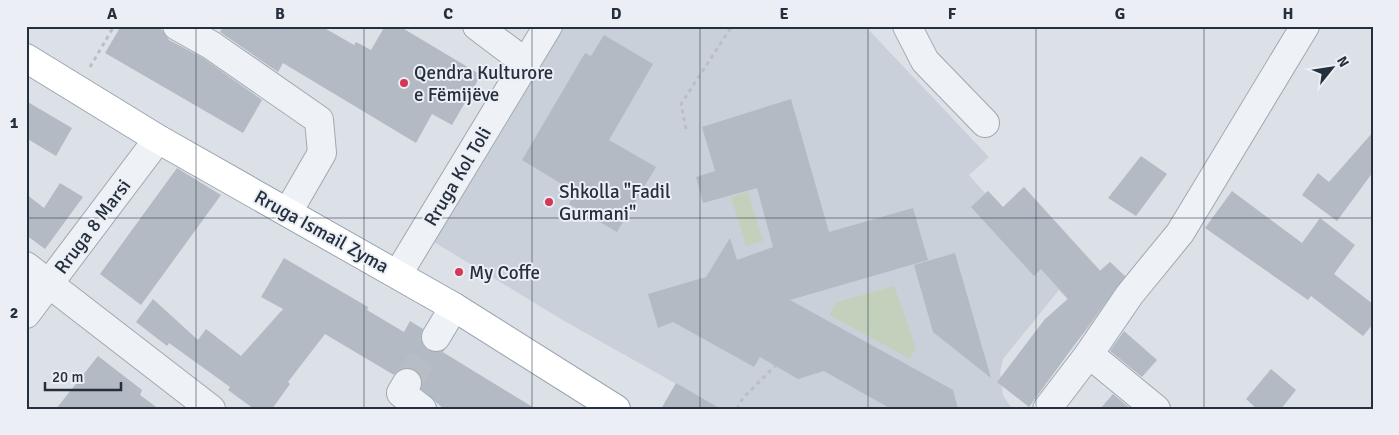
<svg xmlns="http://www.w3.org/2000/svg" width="1399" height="435" viewBox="0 0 1399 435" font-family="Signika,sans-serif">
	<rect width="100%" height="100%" fill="#dce1e7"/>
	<polygon fill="#cad0d9" points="556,26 865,26 989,157 969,175 985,193 988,191 1003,207 1024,187 1100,270 1110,262 1129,280 1075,344 1049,316 1067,299 1059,290 1003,359 1000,373 1002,387 1003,395 1012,409 721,409 566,322 429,239"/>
	<g fill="#c3d1bc">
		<polygon points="748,192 763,241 746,246 731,197"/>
		<polygon points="894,286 916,347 910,359 829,315 837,302"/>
	</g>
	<g fill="#b3bac4">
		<polygon points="121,26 156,26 162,30 169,40 203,58 262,100 243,133 105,53"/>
		<polygon points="223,26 321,26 354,45 356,42 371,50 385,26 399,26 481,75 452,125 432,114 416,143 283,63 278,72 220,32"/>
		<polygon points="604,35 653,64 609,140 656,167 617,232 569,204 575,192 522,160 585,53 591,56"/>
		<polygon points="791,99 829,232 913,208 928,260 790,300 953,390 958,409 891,409 824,371 798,379 760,357 754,367 673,322 658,328 648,294 706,277 730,238 737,260 773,247 757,188 703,203 696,177 715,171 702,127"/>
		<polygon points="26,101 72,128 56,156 26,138"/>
		<polygon points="1373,132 1373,172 1337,221 1302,195 1318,173 1329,182"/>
		<polygon points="1141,156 1167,174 1136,216 1108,198"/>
		<polygon points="177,168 221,195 141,305 100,274"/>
		<polygon points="60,183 83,197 45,249 26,235 26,194 44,208"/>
		<polygon points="1024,187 1100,271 1110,262 1125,276 1029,407 997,382 1045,319 1068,299 1041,269 1034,276 971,207 988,191 1003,207"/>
		<polygon points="1232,191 1302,243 1320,218 1355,245 1334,274 1373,304 1373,324 1363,336 1311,296 1308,300 1205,228"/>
		<polygon points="955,253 991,378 933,332 914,265"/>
		<polygon points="284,258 368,307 367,310 404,332 410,321 423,329 420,337 423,345 428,350 441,351 536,409 444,409 421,389 421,376 415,370 407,367 399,370 394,375 325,334 288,382 290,384 272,409 254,409 228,390 230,387 169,343 167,346 136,322 153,299 198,340 206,329 241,356 283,309 261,297"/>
		<polygon points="1124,331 1157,360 1142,377 1110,351"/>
		<polygon points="98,356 142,390 140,395 159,409 56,409"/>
		<polygon points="1271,369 1296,390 1281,409 1257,409 1246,399"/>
		<polygon points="676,383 721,409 661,409"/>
		<polygon points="1113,394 1131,409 1100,409"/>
	</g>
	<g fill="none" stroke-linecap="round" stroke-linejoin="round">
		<polyline stroke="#b7bdc5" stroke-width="28" stroke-dasharray="28 14" stroke-linecap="butt" points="407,383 436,337"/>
		<g stroke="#a1a8b1" stroke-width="30">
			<g id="minor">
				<polyline points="177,26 211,45 319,120 322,153 288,212"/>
				<polyline points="477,26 526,63"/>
				<polyline points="907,26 925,61 985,123"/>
				<polyline points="26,266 211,409"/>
				<polyline points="398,274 548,26"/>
				<polyline points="26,314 158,139"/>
				<polyline points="436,337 454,307"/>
				<polyline points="1089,354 1156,409"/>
				<polyline points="407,383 401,393 422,409"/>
				<polyline points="1047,409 1089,354 1130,294 1180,233 1305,26"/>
			</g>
		</g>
		<g stroke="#9aa5b3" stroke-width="30">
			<polyline id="major" points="26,58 158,139 454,307 616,409"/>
		</g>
		<g stroke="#babfc5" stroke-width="3" stroke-dasharray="4 4" stroke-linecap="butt">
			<polyline points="90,67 114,26"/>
			<polyline points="686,129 681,104 732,26"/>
			<polyline points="737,409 743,398 775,366"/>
		</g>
		<use href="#minor" stroke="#eef1f5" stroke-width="28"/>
		<use href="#major" stroke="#fff" stroke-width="28"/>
	</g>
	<path fill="none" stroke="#252f3e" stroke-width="1" stroke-opacity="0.55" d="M196,26V409M364,26V409M532,26V409M700,26V409M868,26V409M1036,26V409M1204,26V409M26,218H1373"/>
	<g fill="#d53756" stroke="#ebeff5" stroke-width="2">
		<circle cx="404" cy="83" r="5"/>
		<circle cx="549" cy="202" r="5"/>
		<circle cx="459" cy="272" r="5"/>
	</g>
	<g text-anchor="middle" stroke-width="4" stroke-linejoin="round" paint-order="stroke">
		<g font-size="19" fill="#252f3e" stroke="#ebeff5" text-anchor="start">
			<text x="414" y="79">Qendra Kulturore<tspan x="414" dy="22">e Fëmijëve</tspan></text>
			<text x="559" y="198">Shkolla "Fadil<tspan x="559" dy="22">Gurmani"</tspan></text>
			<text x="469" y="279">My Coffe</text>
		</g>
		<g font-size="19" fill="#252f3e" stroke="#ebeff5">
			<text transform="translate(457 176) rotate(-59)" y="7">Rruga Kol Toli</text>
			<text transform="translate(92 226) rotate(-53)" y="7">Rruga 8 Marsi</text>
			<text transform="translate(322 231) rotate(29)" y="7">Rruga Ismail Zyma</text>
		</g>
	</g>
	<rect width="1399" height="435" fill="none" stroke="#ebeff5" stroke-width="55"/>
	<g transform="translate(1332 68) rotate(60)" stroke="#ebeff5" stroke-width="4" paint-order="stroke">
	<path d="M0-4L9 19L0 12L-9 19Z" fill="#252f3e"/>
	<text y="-8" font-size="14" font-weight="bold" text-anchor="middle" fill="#252f3e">N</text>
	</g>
	<path d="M45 382v8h76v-8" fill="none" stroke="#252f3e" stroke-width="2.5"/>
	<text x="52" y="382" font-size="15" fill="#252f3e" stroke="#ebeff5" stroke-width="4" paint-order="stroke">20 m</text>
	<rect x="28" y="28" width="1344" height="380" fill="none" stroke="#252f3e" stroke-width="2"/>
	<g font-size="16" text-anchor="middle" font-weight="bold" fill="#252f3e">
		<text x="112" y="19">A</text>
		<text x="280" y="19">B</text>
		<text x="448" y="19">C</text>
		<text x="616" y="19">D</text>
		<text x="784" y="19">E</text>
		<text x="952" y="19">F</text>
		<text x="1120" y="19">G</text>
		<text x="1288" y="19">H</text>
		<text x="14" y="128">1</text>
		<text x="14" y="318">2</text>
	</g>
</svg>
